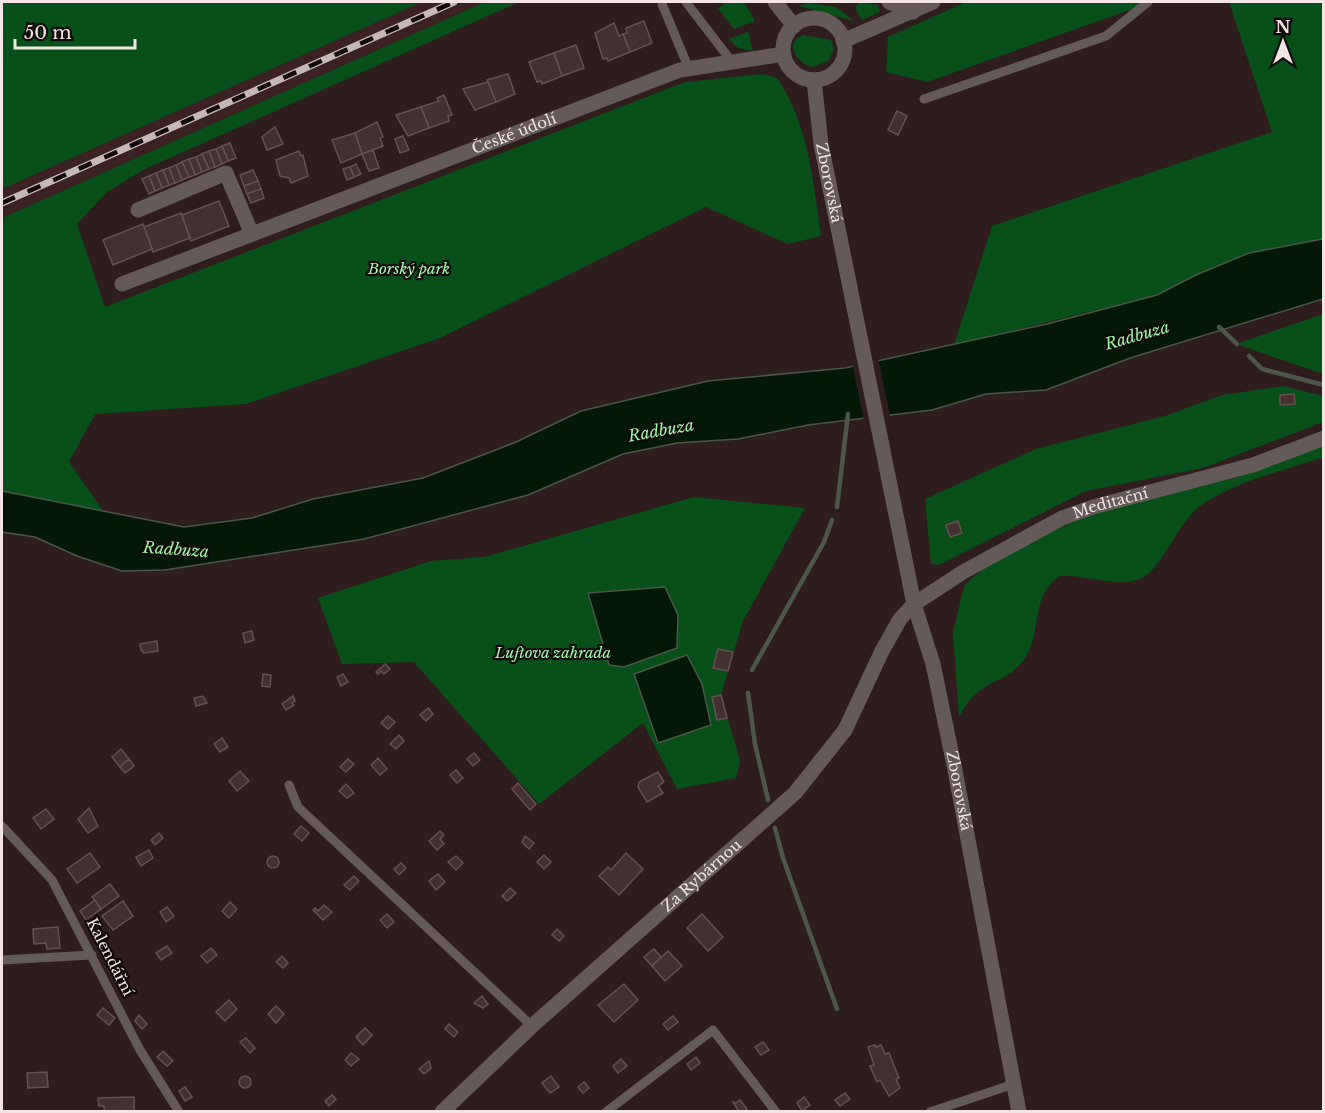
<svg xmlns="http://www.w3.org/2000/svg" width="1325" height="1113" viewBox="0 0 1325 1113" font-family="'Libre Baskerville',serif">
	<rect width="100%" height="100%" fill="#2f1d1d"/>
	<polygon fill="#3b2122" points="422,2 485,2 2,218 2,189"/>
	<g fill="#085019">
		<polygon points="2,2 422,2 2,189"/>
		<path d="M485,2H519L143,170L107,192L77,224L105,307L685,82L763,74L777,78C809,125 813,181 821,236L788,244L706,207L440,338L246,404L95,414L69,462L104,512L2,491V218Z"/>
		<polygon points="727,2 744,2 755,21 734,29 718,8"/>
		<polygon points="859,2 878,5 880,12 862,20 855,8"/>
		<polygon points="966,2 1152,2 927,82 886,72 888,37"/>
		<polygon points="1229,2 1323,2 1323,239 1249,253 1196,275 1157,295 954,345 992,226 1272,132"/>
		<polygon points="808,3 836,7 854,21 799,6"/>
		<polygon points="748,32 753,51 738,48 729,39"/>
		<path d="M803,35L831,40L834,49L828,61L813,67C798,65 783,43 803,35Z"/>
		<polygon points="1323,314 1323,374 1236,344"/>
		<polygon points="1284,386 1323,396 1323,422 1203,468 1086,491 939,565 931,564 925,499 1036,449 1165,416 1222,395"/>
		<path d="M1323,444V457C1284,471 1234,481 1199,507C1177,524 1162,568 1142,578C1118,589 1086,574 1060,576C1029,597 1043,631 1025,658C1005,687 977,677 959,718L953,632L964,586L991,561L1045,534L1116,504L1235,478Z"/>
		<polygon points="694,497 805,508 743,621 721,695 740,761 736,778 677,789 643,723 539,804 414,662 342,664 318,598 431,561 485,557"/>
	</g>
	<g fill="#041806" stroke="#4c5649" stroke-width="1.5">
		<polygon points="1323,239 1323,299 1130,358 1046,390 986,394 932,410 808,425 738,439 677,443 623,454 528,495 364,539 165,570 122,571 77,556 35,537 2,532 2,491 184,527 252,518 313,499 423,478 516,442 581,411 708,381 845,368 1047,324 1157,295 1196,275 1249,253"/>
		<polygon points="665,587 678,615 677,648 624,667 609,665 588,593"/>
		<polygon points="687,655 702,684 711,725 658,743 634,674"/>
	</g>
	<polygon fill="#2f1d1d" points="878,358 890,416 864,420 852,363"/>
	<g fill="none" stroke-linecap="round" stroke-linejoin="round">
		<g stroke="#4c5649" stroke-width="4.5">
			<polyline points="1219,327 1237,344"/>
			<polyline points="1249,356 1262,369 1324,385"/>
			<polyline points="837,507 848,414"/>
			<polyline points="752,670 824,542 832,520"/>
			<polyline points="748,693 755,744 768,800"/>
			<polyline points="775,828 783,858 837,1009"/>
		</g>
	</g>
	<g fill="#443030" stroke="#665051" stroke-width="1.5">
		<polygon points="644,21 652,43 630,52 623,34 627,33 626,28"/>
		<polygon points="614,23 619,36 623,34 630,52 608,61 607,58 603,59 595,33"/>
		<polygon points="576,45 584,68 562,76 554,53"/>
		<polygon points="554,53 562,76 542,84 541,81 537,82 529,62"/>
		<polygon points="508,74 515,94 496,102 487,80"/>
		<polygon points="488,82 496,102 475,110 463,89"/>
		<polygon points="444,95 452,115 448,116 449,121 429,128 421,107 439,101 437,98"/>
		<polygon points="421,107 429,128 408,136 396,115"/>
		<polygon points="897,111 907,116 898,135 888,130"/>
		<polygon points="377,122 383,137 380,138 383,146 362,154 355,133"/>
		<polygon points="275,127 283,144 267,150 262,137"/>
		<polygon points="355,133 362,154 341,163 332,140"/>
		<polygon points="403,136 409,150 400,153 395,139"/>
		<polygon points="230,143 236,158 228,161 222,146"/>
		<polygon points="222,146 228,161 222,164 216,149"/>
		<polygon points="216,149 222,164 215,167 209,151"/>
		<polygon points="373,150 379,168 369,171 362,154"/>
		<polygon points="209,151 215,167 209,169 202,154"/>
		<polygon points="299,151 301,156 303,155 308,176 291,183 289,178 280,176 276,160"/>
		<polygon points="202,154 209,169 202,172 196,157"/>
		<polygon points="196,157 202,172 195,175 189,159"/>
		<polygon points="189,159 195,175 189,177 182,162"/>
		<polygon points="182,162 189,177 182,180 176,165"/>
		<polygon points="356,164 361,174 354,177 350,167"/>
		<polygon points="176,165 182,180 175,183 169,168"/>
		<polygon points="350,167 354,177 347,180 343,169"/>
		<polygon points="169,168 175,183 169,185 163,170"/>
		<polygon points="163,170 169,185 162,188 156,173"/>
		<polygon points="253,170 258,181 244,186 240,175"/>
		<polygon points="156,173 162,188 155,191 149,176"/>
		<polygon points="149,176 155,191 149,194 142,179"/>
		<polygon points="258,181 261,189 247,194 244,186"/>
		<polygon points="261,189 264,198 251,203 247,194"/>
		<polygon points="219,201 229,226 191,241 182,215"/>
		<polygon points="181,213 190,238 153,252 144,227"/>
		<polygon points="143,224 152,249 113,265 103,240"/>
		<polygon points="1294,394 1295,404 1280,405 1280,395"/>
		<polygon points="958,521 962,533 950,537 946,525"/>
		<polygon points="252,631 254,640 245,643 243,633"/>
		<polygon points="157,641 158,651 144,653 141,650 140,644"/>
		<polygon points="718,649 733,652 728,671 713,668"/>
		<polygon points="385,664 390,669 384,674 381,671 378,674 376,672"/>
		<polygon points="263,674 271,675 270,687 262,686"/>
		<polygon points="343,674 348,682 341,686 337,677"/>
		<polygon points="721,695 727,718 717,720 712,697"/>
		<polygon points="203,696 207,703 196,706 194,698"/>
		<polygon points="293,696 295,701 292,703 294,705 286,710 282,704"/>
		<polygon points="428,708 433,714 426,721 420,715"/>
		<polygon points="388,716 395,722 388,729 381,723"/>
		<polygon points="399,735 404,741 396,749 390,744"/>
		<polygon points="222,738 228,747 220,752 214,744"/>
		<polygon points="121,749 129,759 120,767 112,757"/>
		<polygon points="474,753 480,760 473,766 467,759"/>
		<polygon points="378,758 387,769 380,775 371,765"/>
		<polygon points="129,759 134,766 125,773 120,767"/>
		<polygon points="348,759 354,764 346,772 340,767"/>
		<polygon points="456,770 463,778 457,783 450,775"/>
		<polygon points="240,771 249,781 237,791 229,781"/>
		<polygon points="658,772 664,782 658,786 663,793 647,802 638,787 639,782"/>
		<polygon points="518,783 536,804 530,810 512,789"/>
		<polygon points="346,784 354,793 347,798 339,791"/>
		<polygon points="89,808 98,826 88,833 78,819"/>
		<polygon points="46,809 54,819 41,829 33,818"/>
		<polygon points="301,826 309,833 302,841 294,834"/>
		<polygon points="440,831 444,835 440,839 444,844 437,850 429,841"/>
		<polygon points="159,833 163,838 155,845 151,840"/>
		<polygon points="525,836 534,843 529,849 522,842"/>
		<polygon points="149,850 153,858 141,866 136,857"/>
		<polygon points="90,853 100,867 77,883 67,869"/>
		<polygon points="626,853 643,869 619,895 599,876 608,867 611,870"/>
		<polygon points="544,855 551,862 544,869 537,862"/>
		<polygon points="456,856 463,863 456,870 448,862"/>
		<circle cx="273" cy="862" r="6"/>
		<polygon points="401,863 406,868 399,875 394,869"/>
		<polygon points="438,874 445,882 436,890 429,881"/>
		<polygon points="354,876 359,881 350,890 344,885"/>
		<polygon points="110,884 119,896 101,909 92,897"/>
		<polygon points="510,888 516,893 507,901 502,896"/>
		<polygon points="95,900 101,909 86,920 80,911"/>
		<polygon points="123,901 133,916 113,930 102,916"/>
		<polygon points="230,902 237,909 229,918 222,911"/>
		<polygon points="324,905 332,912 323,920 313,910 315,908 318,911"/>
		<polygon points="167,907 174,916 166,922 160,912"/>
		<polygon points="387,914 394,922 387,928 380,920"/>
		<polygon points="702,914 723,937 708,951 687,928"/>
		<polygon points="58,927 60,948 47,949 46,943 34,944 33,929"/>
		<polygon points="557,929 564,936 559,941 552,935"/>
		<polygon points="167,946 172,953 161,960 156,953"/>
		<polygon points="211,948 217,955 207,963 201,956"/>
		<polygon points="654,949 661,957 652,966 644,957"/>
		<polygon points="668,951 682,966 665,981 652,966"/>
		<polygon points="282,956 288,963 283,968 276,962"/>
		<polygon points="624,984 638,1000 614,1022 598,1005"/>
		<polygon points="482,996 488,1004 483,1008 474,1003"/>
		<polygon points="229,1000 237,1009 225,1021 216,1012"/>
		<polygon points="276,1006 284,1014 276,1023 268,1014"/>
		<polygon points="103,1008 115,1018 109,1025 97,1015"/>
		<polygon points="139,1015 147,1024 142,1029 135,1021"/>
		<polygon points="673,1016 678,1022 668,1030 663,1024"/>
		<polygon points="449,1024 458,1032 454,1037 445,1029"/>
		<polygon points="365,1028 372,1035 363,1045 356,1037"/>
		<polygon points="246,1038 255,1048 250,1053 240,1042"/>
		<polygon points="763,1042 769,1050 761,1055 755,1047"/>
		<polygon points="875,1045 876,1047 881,1045 885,1054 889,1053 899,1078 896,1079 900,1088 889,1096 880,1080 877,1082 870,1066 874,1065 868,1047"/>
		<polygon points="163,1051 173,1061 167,1066 157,1057"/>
		<polygon points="351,1053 359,1059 351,1066 345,1060"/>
		<polygon points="696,1057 700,1063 691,1070 687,1064"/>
		<polygon points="621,1059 627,1066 618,1073 613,1066"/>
		<polygon points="429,1061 431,1068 424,1074 419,1069"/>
		<polygon points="47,1072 48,1087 28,1088 27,1073"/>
		<circle cx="245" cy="1082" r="6"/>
		<polygon points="551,1076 559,1087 550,1093 542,1083"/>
		<polygon points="584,1082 589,1088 583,1093 578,1087"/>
		<polygon points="185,1087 192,1097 185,1101 179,1091"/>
		<polygon points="845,1093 850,1099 840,1106 835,1100"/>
		<polygon points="332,1095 336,1099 329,1106 325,1101"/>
		<polygon points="134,1097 134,1112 104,1112 104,1106 99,1106 98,1098"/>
		<polygon points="804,1097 810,1105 802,1111 797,1103"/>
		<polygon points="740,1100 747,1109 744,1112 739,1112 733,1102 736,1103"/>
	</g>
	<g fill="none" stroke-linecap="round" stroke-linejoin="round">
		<g stroke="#645a5a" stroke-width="9">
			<polyline points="686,2 732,62"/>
			<polyline points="662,4 689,69"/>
			<polyline points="924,99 1106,36 1148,2"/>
			<polyline points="289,785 298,807 532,1026"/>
			<polyline points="2,826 52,880 140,1050 179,1112"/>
			<polyline points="2,960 92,955"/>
			<polyline points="606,1112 713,1030 776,1112"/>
			<polyline points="930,1112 1014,1084"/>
		</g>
		<g stroke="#645a5a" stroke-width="15">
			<polyline points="889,2 913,12"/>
			<polyline points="138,210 226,173 252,234"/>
			<path id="s1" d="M122,284L680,70L784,54"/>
			<path id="s2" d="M914,604L963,572L1062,518L1093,507L1253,465L1324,438"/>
		</g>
		<g stroke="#645a5a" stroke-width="15">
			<polyline points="775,2 794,26"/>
			<circle cx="814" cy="49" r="31"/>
			<polyline points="843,41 933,2"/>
			<path id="s3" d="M814,80L821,144L914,604L933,664L955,770L1019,1112"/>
			<path id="s4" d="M442,1112L532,1026L795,793L845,730L882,651L900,619L914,604"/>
		</g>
		<g stroke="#c7b8b8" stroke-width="7">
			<polyline id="rail" points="2,203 454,2"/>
		</g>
		<use href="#rail" stroke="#120909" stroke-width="4.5" stroke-dasharray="14" stroke-linecap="butt"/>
	</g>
	<g text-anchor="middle" stroke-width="4.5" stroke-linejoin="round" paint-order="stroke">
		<g font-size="15" fill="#f3e5e5" stroke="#120909">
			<text dy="5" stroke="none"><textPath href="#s1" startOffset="420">České údolí</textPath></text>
			<text dy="5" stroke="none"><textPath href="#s3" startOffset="104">Zborovská</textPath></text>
			<text dy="5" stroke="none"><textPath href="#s2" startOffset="222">Meditační</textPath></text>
			<text dy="5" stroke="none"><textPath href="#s3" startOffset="726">Zborovská</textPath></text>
			<text dy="5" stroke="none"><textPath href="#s4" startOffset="351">Za Rybárnou</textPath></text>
			<text transform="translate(110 957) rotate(63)" y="5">Kalendářní</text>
		</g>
		<g font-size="15" font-style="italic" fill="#a2fcaa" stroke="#120909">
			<text x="409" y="274">Borský park</text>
			<text x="553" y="658">Luftova zahrada</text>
		</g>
		<g font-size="16" font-style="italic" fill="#9df8a5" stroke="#120909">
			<text transform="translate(1137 335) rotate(-16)" y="6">Radbuza</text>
			<text transform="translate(661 430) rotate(-10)" y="6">Radbuza</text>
			<text transform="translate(176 549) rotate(4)" y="6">Radbuza</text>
		</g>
	</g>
	<rect width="1325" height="1113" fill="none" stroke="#f3e5e5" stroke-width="6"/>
	<g transform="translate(1283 42)" stroke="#120909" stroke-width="4.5" paint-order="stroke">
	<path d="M0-4.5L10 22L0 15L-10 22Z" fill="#f3e5e5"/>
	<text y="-9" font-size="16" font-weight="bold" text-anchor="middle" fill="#f3e5e5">N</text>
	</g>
	<path d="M15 39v9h120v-9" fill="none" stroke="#f3e5e5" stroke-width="3"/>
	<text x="24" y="39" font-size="18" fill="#f3e5e5" stroke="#120909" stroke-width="4.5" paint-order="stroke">50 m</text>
</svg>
